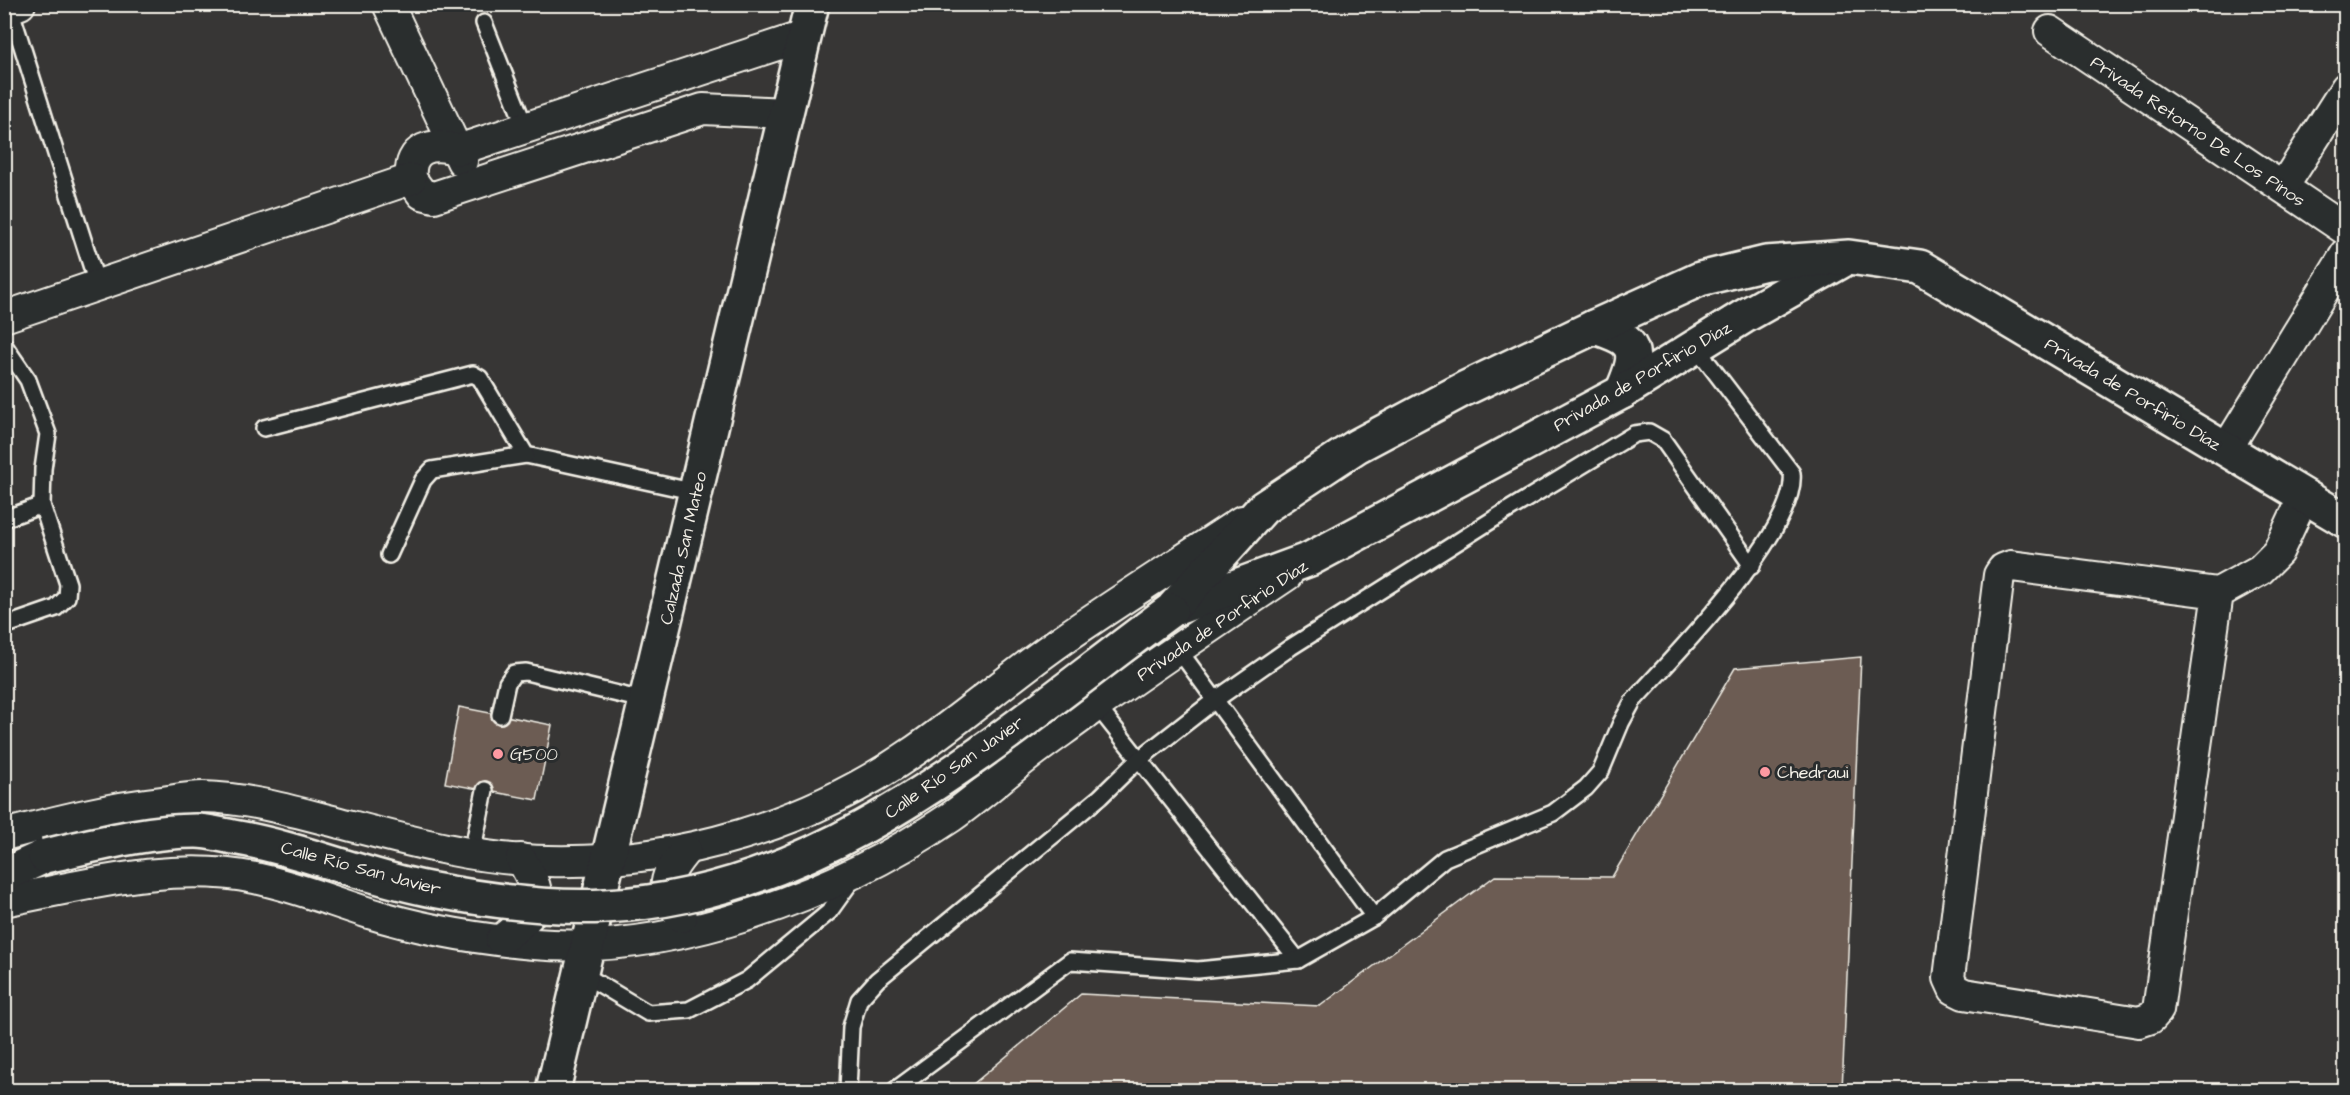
<svg xmlns="http://www.w3.org/2000/svg" width="2350" height="1095" viewBox="0 0 2350 1095" font-family="'Architects Daughter',sans-serif">
	<rect width="100%" height="100%" fill="#373635"/>
	<filter id="ink" filterUnits="userSpaceOnUse"><feTurbulence type="fractalNoise" baseFrequency=".0167" numOctaves="2"/><feDisplacementMap in="SourceGraphic" scale="12" xChannelSelector="R" yChannelSelector="G"/><feConvolveMatrix kernelMatrix="1 2 1 2 8 2 1 2 1" color-interpolation-filters="sRGB"/></filter>
	<g filter="url(#ink)">
		<g fill="#6c5c53" stroke="#f4f1e8" stroke-width="1.5">
			<polygon points="1861,657 1842,1090 966,1090 1081,994 1320,1006 1495,876 1612,877 1735,668"/>
			<polygon points="459,707 552,725 537,800 445,783"/>
		</g>
		<g fill="none" stroke-linecap="round" stroke-linejoin="round">
			<g stroke="#f4f1e8" stroke-width="20">
				<g id="lane">
					<polyline points="10,8 98,287"/>
					<polyline points="484,23 525,127"/>
					<polyline points="4,345 28,380 48,434 43,469 42,505 68,584 67,597 56,608 4,626"/>
					<polyline points="264,428 473,374 480,378 526,455 696,492"/>
					<polyline points="4,519 42,505"/>
					<polyline points="389,555 423,480 432,470 526,455"/>
					<polyline points="1178,649 1374,917"/>
					<polyline points="1097,706 1298,960"/>
					<polyline points="500,715 507,683 514,673 526,672 647,701"/>
					<polyline points="472,853 485,790"/>
					<polyline points="581,973 648,1013 689,1010 747,980 829,912 852,880"/>
					<polyline points="848,1090 851,1027 859,1000 877,980 1100,797 1138,760 1215,700 1291,647 1500,515 1634,434 1649,432 1663,440 1752,566"/>
					<path d="M895,1090L1070,961L1198,970L1298,960L1374,917L1445,858L1553,813L1586,788L1601,771L1621,723L1633,701C1673,657 1799,530 1792,473L1696,347"/>
				</g>
			</g>
			<g stroke="#f4f1e8" stroke-width="34">
				<g id="street">
					<polyline points="388,4 462,161"/>
					<polyline points="4,10 20,4"/>
					<polyline points="2050,31 2346,230"/>
					<path d="M786,113L703,109L434,197L422,194L411,179C408,146 433,142 458,150L804,36"/>
					<polyline points="2283,187 2346,88"/>
					<polyline points="4,317 411,179"/>
					<polyline points="2226,450 2346,254"/>
					<polyline points="2218,593 2158,1010 2151,1018 2139,1022 1964,994 1954,989 1949,978 1999,575 2003,569 2011,566 2218,593 2260,570 2278,552 2304,496"/>
					<path d="M4,835C57,821 109,808 163,802C176,800 190,797 203,797C248,798 292,811 336,822C405,840 476,860 548,861C678,864 809,825 916,750C966,715 1012,675 1062,640C1121,599 1182,561 1242,521"/>
					<path d="M4,901C86,885 172,861 255,878C294,886 331,901 369,913C423,930 478,939 534,944C673,956 837,894 951,817C978,798 1002,776 1028,756C1050,739 1074,723 1096,706C1159,661 1223,618 1287,575"/>
					<path d="M682,917C658,890 664,876 686,850"/>
					<path d="M501,940C539,910 548,903 521,859"/>
				</g>
			</g>
			<g stroke="#f4f1e8" stroke-width="38">
				<g id="secondary">
					<path d="M1594,327C1638,340 1640,351 1622,392"/>
					<polyline points="1177,608 1310,559 1622,392 1743,317 1840,262"/>
					<polyline points="1171,610 1263,508 1357,446 1464,389 1594,327 1700,279 1766,263 1849,257 1920,267 2346,521"/>
					<polyline points="4,875 45,856"/>
					<polyline points="553,1090 812,4"/>
				</g>
			</g>
			<use href="#lane" stroke="#2a2d2e" stroke-width="15"/>
			<use href="#street" stroke="#2a2d2e" stroke-width="30"/>
			<use href="#secondary" stroke="#2a2d2e" stroke-width="33"/>
			<g stroke="#f4f1e8" stroke-width="38" stroke-linecap="butt">
				<path id="secondary-bridge" d="M45,856C95,845 145,831 196,831C208,831 221,835 233,837C299,848 361,876 428,889C485,900 546,909 605,906C830,895 999,736 1171,610"/>
			</g>
			<use href="#secondary-bridge" stroke="#2a2d2e" stroke-width="33"/>
		</g>
	</g>
	<g fill="#ff9aa2" stroke="#2a2d2e" stroke-width="2">
		<circle cx="498" cy="754" r="6"/>
		<circle cx="1765" cy="772" r="6"/>
	</g>
	<g text-anchor="middle" stroke-width="6" stroke-linejoin="round" paint-order="stroke">
		<g font-size="18" fill="#f4f1e8" stroke="#2a2d2e">
			<text transform="translate(2198 131) rotate(34)" y="6">Privada Retorno De Los Pinos</text>
			<text transform="translate(1642 376) rotate(-30)" y="6">Privada de Porfirio Díaz</text>
			<text transform="translate(2133 394) rotate(31)" y="6">Privada de Porfirio Díaz</text>
			<text transform="translate(683 548) rotate(-77)" y="6">Calzada San Mateo</text>
			<text transform="translate(1222 620) rotate(-34)" y="6">Privada de Porfirio Díaz</text>
			<text transform="translate(954 767) rotate(-35)" y="6">Calle Río San Javier</text>
			<text transform="translate(361 868) rotate(15)" y="6">Calle Río San Javier</text>
		</g>
		<g font-size="18" fill="#f4f1e8" stroke="#2a2d2e" text-anchor="start">
			<text x="510" y="760">G500</text>
			<text x="1777" y="778">Chedraui</text>
		</g>
	</g>
	<rect width="2350" height="1095" fill="none" stroke="#2a2d2e" stroke-width="24"/>
	<rect x="12" y="12" width="2326" height="1071" fill="none" stroke="#f4f1e8" stroke-width="2" filter="url(#ink)"/>
</svg>
